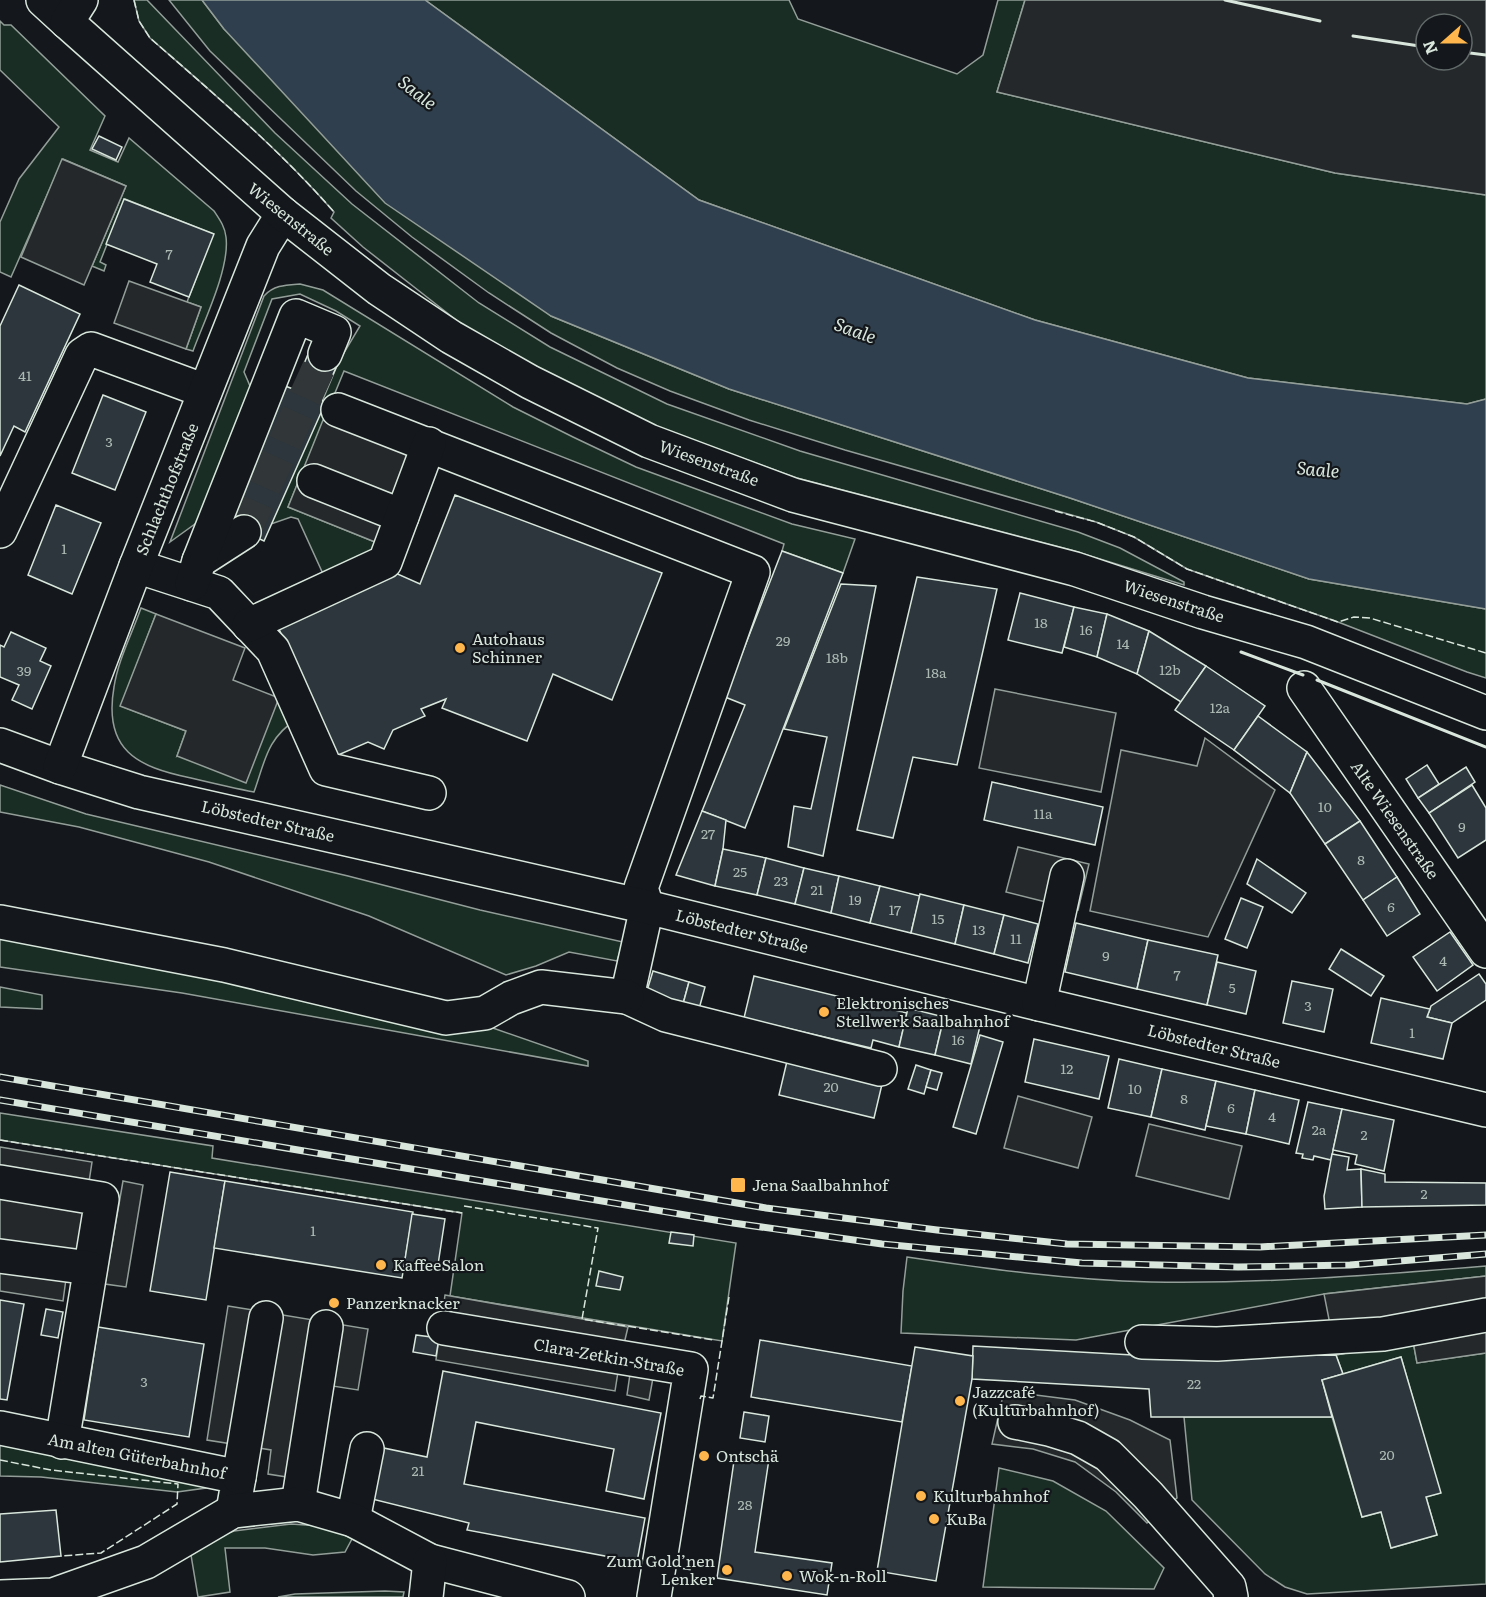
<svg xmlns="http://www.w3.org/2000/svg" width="1486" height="1597" viewBox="0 0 1486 1597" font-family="Literata,serif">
	<rect width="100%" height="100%" fill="#14181c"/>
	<g fill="#1a2d24" stroke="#939e99" stroke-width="1.5">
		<path d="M134,0H147L275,133L352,204L479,303L550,347L667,404L800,451L1078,532L1120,548L1184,582V585L1071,550L797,478L657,427L545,373L460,323L363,247L331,218L334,212C278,148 214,94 150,38L139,21Z"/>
		<polygon points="169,0 202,0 224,29 551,316 729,389 1070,498 1309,579 1486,609 1486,678 1467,672 1338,622 1187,569 1134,537 1096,522 845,450 749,420 670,391 617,368 551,333 489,293 412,237 356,191 210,51"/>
		<polygon points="425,0 789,0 798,19 957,74 983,55 998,0 1025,0 997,92 1335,173 1486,195 1486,399 1467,404 1248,378 1035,320 699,200"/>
		<path d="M0,21L4,25H11L105,116L90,150L118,162L129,138L214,211C220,220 225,227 226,237C230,268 204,321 193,351L186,349L201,307L187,302L213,234L125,199L100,262L106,265L104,271L92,266L126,186L63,159L11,277L0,272V222L19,179L59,127L0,70Z"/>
		<path d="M300,284L323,290L513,407L573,437L636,467L792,524L855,539L843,573L782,551L784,544L344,371L288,507L380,544L377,553L324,576L298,519L291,517L271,524L339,361L360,326L336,311L300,294L272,299L244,372L253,393L199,521L170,542L264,296C274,285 286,285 300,284Z"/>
		<path d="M141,608L156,614L121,706L186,731L177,756L279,698L297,719C267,738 265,761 254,792C233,788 212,783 191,778C137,767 103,750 114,687C118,660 132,634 141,608Z"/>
		<polygon points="0,785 86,814 348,876 480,910 623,942 617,961 569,952 536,966 506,975 369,916 209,862 79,827 0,812"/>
		<polygon points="0,933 490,1027 588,1061 588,1066 182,993 0,967"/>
		<polygon points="0,987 42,995 42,1009 0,1007"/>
		<polygon points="0,1113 213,1146 212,1158 736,1243 722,1341 450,1296 462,1213 0,1140"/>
		<path d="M907,1257C988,1269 1069,1280 1151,1282C1262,1284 1375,1275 1486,1266V1276L1324,1294L1076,1340L901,1333L903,1291Z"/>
		<polygon points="1413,1341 1417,1363 1486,1353 1486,1584 1307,1594 1285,1587 1265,1574 1192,1500 1184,1417 1332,1417 1362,1517 1381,1512 1391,1548 1437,1535 1426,1497 1440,1493 1401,1357 1343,1374 1336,1355"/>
		<polygon points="0,1443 206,1484 206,1488 177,1492 41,1477 0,1476"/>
		<polygon points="999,1468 1053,1481 1106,1511 1164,1568 1154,1589 983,1587"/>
		<polygon points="291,1524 321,1526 353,1537 345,1552 313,1555 265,1548 225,1548 230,1592 198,1597 191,1555 211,1539 234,1531"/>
		<polygon points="385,1591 404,1592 403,1597 278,1597 295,1594"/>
	</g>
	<g fill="#24282b" stroke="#939e99" stroke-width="1.5" fill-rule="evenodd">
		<path d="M1025,0H1486V195L1335,173L997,92ZM1426,24H1462V60H1426Z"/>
		<polygon points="62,159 126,186 84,285 21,257"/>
		<polygon points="129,281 201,307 186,349 114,323"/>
		<polygon points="323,420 415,457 380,544 288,507"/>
		<polygon points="156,614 245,648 233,680 279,698 246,783 177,756 186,731 120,706"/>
		<polygon points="995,689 1116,713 1101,792 979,768"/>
		<polygon points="1205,738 1275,790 1208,937 1090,911 1121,750 1197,766"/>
		<polygon points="1018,847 1089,864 1078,910 1006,892"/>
		<polygon points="1018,1096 1092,1117 1078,1168 1004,1148"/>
		<polygon points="1149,1124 1242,1146 1229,1199 1136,1176"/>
		<polygon points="0,1147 92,1162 74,1280 66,1279 63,1301 0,1291"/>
		<polygon points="123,1181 143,1185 126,1287 105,1284"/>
		<polygon points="1486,1276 1486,1353 1417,1363 1413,1341 1336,1355 1324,1294"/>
		<polygon points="445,1295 628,1327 624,1344 658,1350 649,1400 627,1395 630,1374 618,1372 615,1391 436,1360"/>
		<polygon points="228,1306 368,1329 358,1390 333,1386 318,1482 268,1474 271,1450 207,1440"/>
		<polygon points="1004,1391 1075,1400 1130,1420 1170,1440 1177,1498 1147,1523 1116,1492 1075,1462 1033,1449 992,1444"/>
	</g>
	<polygon fill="#2f3f4d" stroke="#939e99" stroke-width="1.5" points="202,0 425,0 699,200 1035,320 1248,378 1467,404 1486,399 1486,609 1309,579 1070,498 729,389 551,316 385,203 224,29"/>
	<g fill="#2c363c" stroke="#d8e6dc" stroke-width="1.5">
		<polygon points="99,136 122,147 116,160 92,149"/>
		<polygon points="124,199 214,234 189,297 150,282 157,264 106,244"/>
		<polygon points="19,285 80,314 25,432 14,426 0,456 0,326"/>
		<polygon points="311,347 339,361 322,399 324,406 264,541 225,523 285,386 296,390 298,387 296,383"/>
		<polygon points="103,395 146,412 115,490 72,473"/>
		<polygon points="455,495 662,573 612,700 553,674 527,741 442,708 446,699 421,709 425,716 393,730 384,749 368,742 329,759 320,725 276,622 391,571 420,584"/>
		<polygon points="56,505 101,523 72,594 28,575"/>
		<polygon points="782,551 843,573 745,828 702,811 745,705 725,697"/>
		<polygon points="917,577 997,589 957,765 913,757 893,838 857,830"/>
		<polygon points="841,584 876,586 823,856 788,847 794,806 811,809 827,737 784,729"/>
		<polygon points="1020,593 1074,607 1062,653 1008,640"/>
		<polygon points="1074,607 1107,614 1097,657 1064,647"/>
		<polygon points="1107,614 1149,631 1137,674 1097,657"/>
		<polygon points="1149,631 1206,666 1181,702 1137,674"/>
		<polygon points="11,632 46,648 40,661 51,666 32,709 12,700 19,685 0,677 0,645 4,647"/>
		<polygon points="1206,666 1265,706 1234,750 1175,710"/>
		<polygon points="1258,716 1307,752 1290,793 1234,750"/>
		<polygon points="1307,752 1360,821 1325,844 1290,793"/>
		<polygon points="1427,765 1439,784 1418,798 1406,779"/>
		<polygon points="1466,767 1475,782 1429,813 1418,798"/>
		<polygon points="992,782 1103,807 1095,845 984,820"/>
		<polygon points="1472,785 1486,808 1486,840 1458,858 1429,813"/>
		<polygon points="702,811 726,820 723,849 715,886 676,875"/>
		<polygon points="1360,821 1397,877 1363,900 1325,844"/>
		<polygon points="723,849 766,858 757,895 715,886"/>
		<polygon points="766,858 804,868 795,904 757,895"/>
		<polygon points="1257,859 1306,893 1292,913 1247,884"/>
		<polygon points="804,868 839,876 831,913 795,904"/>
		<polygon points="839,876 880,886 870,923 831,913"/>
		<polygon points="1397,877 1420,914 1387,936 1363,900"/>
		<polygon points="880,886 920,896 911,933 870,923"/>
		<polygon points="920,894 964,905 955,944 911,933"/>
		<polygon points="1241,898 1263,907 1247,948 1225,939"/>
		<polygon points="964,905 1004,915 994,954 955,944"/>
		<polygon points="1004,915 1038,924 1028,963 994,954"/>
		<polygon points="1076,923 1148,940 1137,989 1065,972"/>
		<polygon points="1450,932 1473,965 1437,991 1413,957"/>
		<polygon points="1148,940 1218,955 1207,1005 1137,989"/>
		<polygon points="1341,949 1384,976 1371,996 1329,969"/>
		<polygon points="1217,962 1256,971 1246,1014 1207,1005"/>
		<polygon points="653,971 689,982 683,1004 646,994"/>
		<polygon points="1479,974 1486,984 1486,1000 1452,1023 1427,1017 1431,1006"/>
		<polygon points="754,976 907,1013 899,1047 873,1040 871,1048 744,1018"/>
		<polygon points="1292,981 1333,989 1324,1032 1283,1023"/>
		<polygon points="689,982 705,987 699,1009 683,1004"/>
		<polygon points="1381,998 1430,1009 1427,1017 1452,1023 1443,1059 1371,1043"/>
		<polygon points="908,1008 944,1017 935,1055 899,1047"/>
		<polygon points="944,1017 980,1026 971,1064 935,1055"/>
		<polygon points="980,1035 1003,1042 976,1134 953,1127"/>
		<polygon points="1034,1039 1109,1056 1099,1099 1025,1082"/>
		<polygon points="788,1057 883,1080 874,1118 779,1095"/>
		<polygon points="1119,1059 1162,1069 1151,1117 1108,1108"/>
		<polygon points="916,1065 931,1070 924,1094 908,1089"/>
		<polygon points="1162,1069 1216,1081 1205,1130 1151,1117"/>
		<polygon points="931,1070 942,1073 937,1090 926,1087"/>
		<polygon points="1216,1081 1255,1090 1246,1134 1206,1126"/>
		<polygon points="1255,1090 1299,1100 1289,1144 1246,1134"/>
		<polygon points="1308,1102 1342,1109 1331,1160 1314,1156 1313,1160 1302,1158 1303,1154 1296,1153"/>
		<polygon points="1342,1109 1394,1120 1384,1171 1355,1164 1357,1155 1333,1150"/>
		<polygon points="1332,1154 1349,1157 1347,1170 1361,1169 1362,1207 1325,1209 1324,1196"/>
		<polygon points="1361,1169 1385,1174 1385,1182 1486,1183 1486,1205 1362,1207"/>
		<polygon points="170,1172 225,1181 206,1300 150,1291"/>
		<polygon points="225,1181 413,1212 402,1278 214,1248"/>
		<polygon points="412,1214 445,1219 437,1271 404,1266"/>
		<polygon points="671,1232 694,1235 693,1246 669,1243"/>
		<polygon points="599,1271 623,1277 620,1290 596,1286"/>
		<polygon points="0,1300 24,1304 7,1400 0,1399"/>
		<polygon points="46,1309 63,1312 58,1338 41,1335"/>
		<polygon points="98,1327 204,1344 189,1437 84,1420"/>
		<polygon points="416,1335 439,1338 436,1356 413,1352"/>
		<polygon points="760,1340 912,1366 902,1422 751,1397"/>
		<polygon points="973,1346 1151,1356 1336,1355 1343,1374 1322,1380 1332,1417 1151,1417 1149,1389 972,1379"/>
		<polygon points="915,1347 973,1356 972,1379 936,1581 877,1571"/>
		<polygon points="1401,1357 1441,1493 1426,1497 1437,1535 1391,1548 1381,1512 1362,1517 1322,1380"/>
		<polygon points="443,1371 661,1413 644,1499 606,1491 614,1449 476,1422 464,1484 645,1518 637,1562 467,1530 469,1523 364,1497 374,1446 427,1457"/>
		<polygon points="744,1412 769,1416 765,1442 740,1438"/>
		<polygon points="735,1454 769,1459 755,1552 832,1563 827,1595 717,1578"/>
		<polygon points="56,1510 61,1556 0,1562 0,1514"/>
	</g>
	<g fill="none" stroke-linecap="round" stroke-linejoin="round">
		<polyline stroke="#313739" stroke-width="33" stroke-dasharray="33 16" stroke-linecap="butt" points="244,532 325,354"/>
		<g stroke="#d8e6dc" stroke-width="36">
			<g id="minor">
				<polyline points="43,0 67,22"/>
				<polyline points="338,410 753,572 641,888 647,907 627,997 666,1015 880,1069"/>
				<polyline points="314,481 402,516"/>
				<polyline points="0,531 82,355 91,349 205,391"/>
				<polyline points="199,561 244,532"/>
				<polyline points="136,566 219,593 273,650 326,769 429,793"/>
				<polyline points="192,584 199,561 296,316 334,332 325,354"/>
				<polyline points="249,625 385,562 429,444"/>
				<polyline points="1304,688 1486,951"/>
				<polyline points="0,745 60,767 139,792 647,907 1027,1001 1486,1110"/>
				<polyline points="60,767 136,566 263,246 283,214"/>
				<polyline points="0,922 224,965 446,1018 485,1013 511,998 541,987 627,997"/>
				<polyline points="1039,1004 1067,876"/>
				<polyline points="0,1182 102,1199 62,1442"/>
				<polyline points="0,1256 90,1268"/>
				<polyline points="444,1328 691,1369 654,1597"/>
				<polyline points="1142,1342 1217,1344 1383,1334 1486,1315"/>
				<polyline points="1015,1422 1049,1429 1078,1438 1108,1455 1148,1495 1229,1587 1231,1597"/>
				<polyline points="0,1428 239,1477 233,1511"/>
				<polyline points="239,1477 266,1318"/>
				<polyline points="298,1504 326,1327"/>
				<polyline points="353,1520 367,1449"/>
				<polyline points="0,1597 53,1595 146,1562 233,1511 298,1504 353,1520 430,1561 568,1597"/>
				<polyline points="426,1597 430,1561"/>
			</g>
		</g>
		<g stroke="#d8e6dc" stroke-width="36">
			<polyline id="major" points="81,0 67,22 283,214 379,289 451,337 530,382 649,441 793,495 1075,569 1203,612 1306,642 1486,713"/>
		</g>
		<use href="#minor" stroke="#14181c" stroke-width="33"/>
		<use href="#major" stroke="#14181c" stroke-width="33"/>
		<g stroke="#d8e6dc" stroke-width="7">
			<g id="rail">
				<polyline points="0,1077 766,1208 937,1230 1067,1244 1260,1247 1486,1235"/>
				<polyline points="0,1100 733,1223 882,1244 1082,1263 1238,1267 1350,1265 1486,1254"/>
			</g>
		</g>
		<use href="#rail" stroke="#14181c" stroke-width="4.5" stroke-dasharray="14" stroke-linecap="butt"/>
		<g stroke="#d8e6dc" stroke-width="1.5" stroke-dasharray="8 3" stroke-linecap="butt">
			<path d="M134,0L139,21L150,38C214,94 278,148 334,212"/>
			<polyline points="1055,511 1096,522 1134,537 1187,569 1338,622 1354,617 1370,618 1486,653"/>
			<polyline points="0,1140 462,1213"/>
			<polyline points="464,1206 598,1228 582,1319 714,1340"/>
			<polyline points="700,1399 701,1396 713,1398 729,1297"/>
			<polyline points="0,1460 51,1470 178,1484 177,1504 101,1553 61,1556"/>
			<polyline points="674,1565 674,1567 692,1570"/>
		</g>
		<g stroke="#d8e6dc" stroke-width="3">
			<polyline points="1225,0 1320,21"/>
			<polyline points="1353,36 1426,47"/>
			<polyline points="1462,52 1486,55"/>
			<polyline points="1241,652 1303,675"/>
			<polyline points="1317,680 1486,747"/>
		</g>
	</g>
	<g fill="#ffb74d" stroke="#14181c" stroke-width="2">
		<circle cx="460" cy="648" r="6"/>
		<circle cx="824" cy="1012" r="6"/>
		<rect x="730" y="1177" width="16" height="16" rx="3"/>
		<circle cx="381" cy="1265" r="6"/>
		<circle cx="334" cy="1303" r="6"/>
		<circle cx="960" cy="1401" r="6"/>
		<circle cx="704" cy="1456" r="6"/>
		<circle cx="921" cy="1496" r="6"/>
		<circle cx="934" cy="1519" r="6"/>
		<circle cx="727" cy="1570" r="6"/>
		<circle cx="787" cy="1576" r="6"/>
	</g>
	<g text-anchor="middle" stroke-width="4.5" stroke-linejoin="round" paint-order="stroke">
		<g font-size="14" fill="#adbab4">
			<text x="169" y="259">7</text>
			<text x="25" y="381">41</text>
			<text x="109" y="447">3</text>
			<text x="64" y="554">1</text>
			<text x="1041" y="628">18</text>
			<text x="1086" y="635">16</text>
			<text x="783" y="646">29</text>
			<text x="1123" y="649">14</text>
			<text x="837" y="663">18b</text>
			<text x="1170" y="675">12b</text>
			<text x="24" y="676">39</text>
			<text x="936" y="678">18a</text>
			<text x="1220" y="713">12a</text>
			<text x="1325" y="812">10</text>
			<text x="1043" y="819">11a</text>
			<text x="1462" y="832">9</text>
			<text x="708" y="839">27</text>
			<text x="1361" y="865">8</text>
			<text x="740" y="877">25</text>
			<text x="781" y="886">23</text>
			<text x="817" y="895">21</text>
			<text x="855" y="905">19</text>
			<text x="1391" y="912">6</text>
			<text x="895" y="915">17</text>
			<text x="938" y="924">15</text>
			<text x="979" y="935">13</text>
			<text x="1016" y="944">11</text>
			<text x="1106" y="961">9</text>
			<text x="1443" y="966">4</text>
			<text x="1177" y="980">7</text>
			<text x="1232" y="993">5</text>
			<text x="1308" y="1011">3</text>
			<text x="1412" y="1038">1</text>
			<text x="958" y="1045">16</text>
			<text x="1067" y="1074">12</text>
			<text x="831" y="1092">20</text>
			<text x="1135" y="1094">10</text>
			<text x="1184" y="1104">8</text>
			<text x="1231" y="1113">6</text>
			<text x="1272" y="1122">4</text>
			<text x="1319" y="1135">2a</text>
			<text x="1364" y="1140">2</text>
			<text x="1424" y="1199">2</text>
			<text x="313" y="1236">1</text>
			<text x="144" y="1387">3</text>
			<text x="1194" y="1389">22</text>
			<text x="1387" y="1460">20</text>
			<text x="418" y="1476">21</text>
			<text x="745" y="1510">28</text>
		</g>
		<g font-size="16" fill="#d8e6dc" stroke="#14181c">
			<text transform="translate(291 219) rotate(39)" y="6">Wiesenstraße</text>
			<text transform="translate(709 463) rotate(20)" y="6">Wiesenstraße</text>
			<text transform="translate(167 489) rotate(-68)" y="6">Schlachthofstraße</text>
			<text transform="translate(1174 601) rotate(18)" y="6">Wiesenstraße</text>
			<text transform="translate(1395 820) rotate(55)" y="6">Alte Wiesenstraße</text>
			<text transform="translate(268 821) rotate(13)" y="6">Löbstedter Straße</text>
			<text transform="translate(742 931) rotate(14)" y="6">Löbstedter Straße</text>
			<text transform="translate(1214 1046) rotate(14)" y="6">Löbstedter Straße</text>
			<text transform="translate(609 1357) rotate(10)" y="6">Clara-Zetkin-Straße</text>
			<text transform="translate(137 1456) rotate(11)" y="6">Am alten Güterbahnhof</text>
		</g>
		<g font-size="16" fill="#d8e6dc" stroke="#14181c" text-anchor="start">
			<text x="472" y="645">Autohaus<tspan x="472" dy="18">Schinner</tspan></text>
			<text x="836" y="1009">Elektronisches<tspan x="836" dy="18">Stellwerk Saalbahnhof</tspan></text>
			<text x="752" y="1191">Jena Saalbahnhof</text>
			<text x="393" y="1271">KaffeeSalon</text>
			<text x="346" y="1309">Panzerknacker</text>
			<text x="972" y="1398">Jazzcafé<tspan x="972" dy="18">(Kulturbahnhof)</tspan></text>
			<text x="716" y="1462">Ontschä</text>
			<text x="933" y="1502">Kulturbahnhof</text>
			<text x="946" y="1525">KuBa</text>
			<text x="715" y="1567" text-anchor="end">Zum Gold’nen<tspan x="715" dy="18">Lenker</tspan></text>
			<text x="799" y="1582">Wok-n-Roll</text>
		</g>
		<g font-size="18" font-style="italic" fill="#d8e6dc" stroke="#14181c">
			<text transform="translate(417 93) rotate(38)" y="6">Saale</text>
			<text transform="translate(855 331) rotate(20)" y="6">Saale</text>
			<text transform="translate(1318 470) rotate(5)" y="6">Saale</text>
		</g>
	</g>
	<g transform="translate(1444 42) rotate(249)"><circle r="28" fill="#14181c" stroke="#626a69" stroke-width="1.5"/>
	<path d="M0-4.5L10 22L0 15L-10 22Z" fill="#ffb74d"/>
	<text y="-9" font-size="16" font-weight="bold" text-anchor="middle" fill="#d8e6dc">N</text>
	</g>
</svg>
